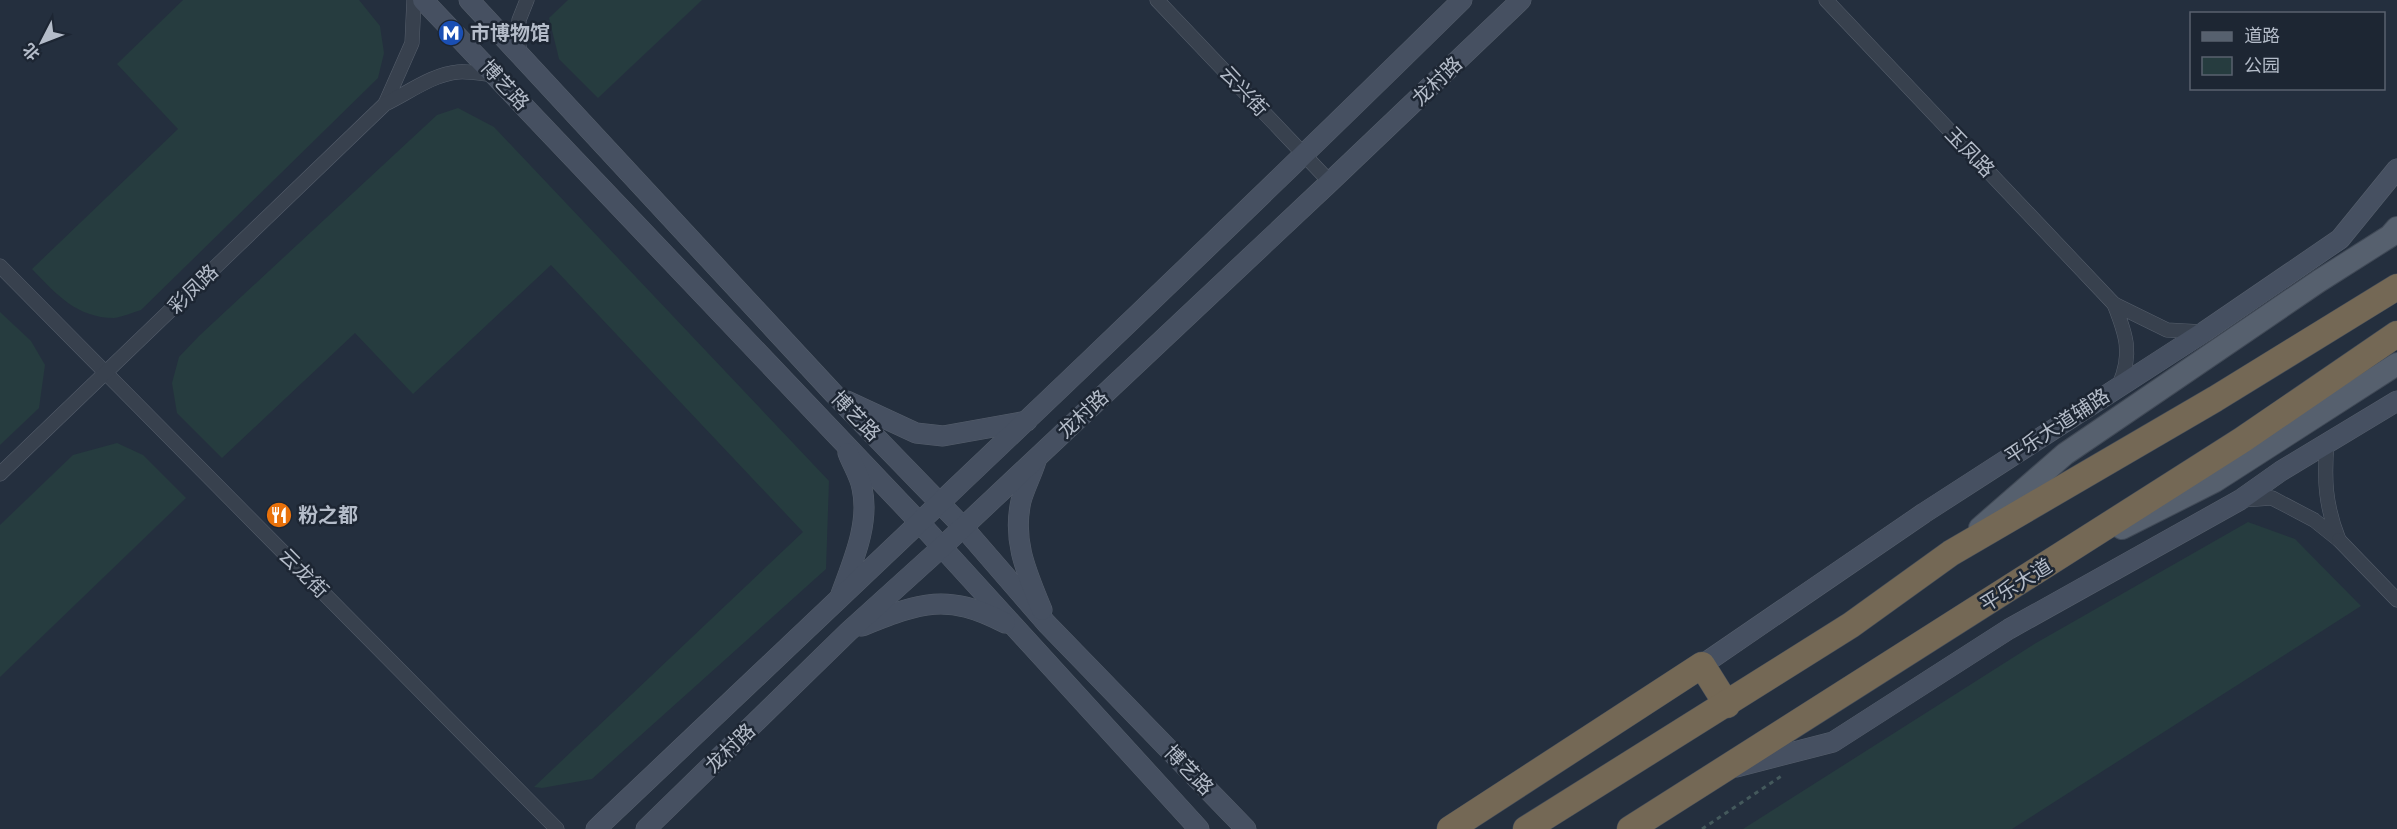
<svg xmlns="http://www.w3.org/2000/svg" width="2397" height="829" viewBox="0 0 2397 829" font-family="'Archivo Narrow','Noto Sans SC',sans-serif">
	<rect width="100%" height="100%" fill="#242f3e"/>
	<g fill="#263c3f">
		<path d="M183,0H359L380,26L384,53L378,78L141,310C133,312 123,317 114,318C77,318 56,294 32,269L178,129L117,64Z"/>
		<polygon points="568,0 702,0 598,98 559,59 549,18"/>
		<polygon points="458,108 494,127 829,481 826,569 592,779 542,788 534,787 803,532 551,265 413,394 355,333 222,458 177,413 172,383 179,357 199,336 437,115"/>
		<polygon points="0,312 31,341 45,365 39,408 0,445"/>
		<polygon points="117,443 143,455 186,498 0,677 0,525 73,455"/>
		<polygon points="2248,522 2295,539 2361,606 2012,829 1743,829 2036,643"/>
	</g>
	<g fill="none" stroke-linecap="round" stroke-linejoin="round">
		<g stroke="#565f6c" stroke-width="15">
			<g id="street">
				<polyline points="1157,0 1330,182"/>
				<polyline points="1826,0 2114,304"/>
				<polyline points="519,53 519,20 527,0"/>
				<polyline points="385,104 412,43 414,0"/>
				<polyline points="0,266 557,829"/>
				<path d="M2119,385C2133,354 2126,334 2114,304L2167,330L2202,332"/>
				<path d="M0,474L385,104C408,93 433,74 458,72C470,71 483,74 495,75"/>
				<path d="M2242,500L2272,498L2314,520L2339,540C2325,505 2324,479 2327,442"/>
				<polyline points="2339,540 2397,600"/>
			</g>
		</g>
		<g stroke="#565f6c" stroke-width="21">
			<g id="secondary">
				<polyline points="423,0 919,522 1199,829"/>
				<polyline points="469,0 835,395 963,527 1047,624 1246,829"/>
				<polyline points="847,401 916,433 943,436 1027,421"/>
				<path d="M1036,461C1032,474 1025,487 1021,501C1012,542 1027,573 1042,610"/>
				<path d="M841,594C853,561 870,523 862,488C860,476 852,464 848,453"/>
				<path d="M862,626C920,603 946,592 1005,623"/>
				<polyline points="1702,665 1924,513 2204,332 2340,239 2397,169"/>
				<polyline points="1736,767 1833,742 2009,629 2240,500 2281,471 2397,401"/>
				<path d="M596,829C886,554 1177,280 1462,0"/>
				<polyline points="646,829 848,632 942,547 1330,182 1521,0"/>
			</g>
		</g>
		<g stroke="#414a57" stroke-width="24">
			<g id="primary">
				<polyline points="1980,528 2065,454 2319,281 2390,236 2397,228"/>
				<polyline points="2122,528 2215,481 2397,364"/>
			</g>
		</g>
		<g stroke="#434c59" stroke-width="27">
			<g id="highway">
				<polyline points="1450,829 1702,665 1727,705"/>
				<polyline points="1526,829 1851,625 1951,553 2215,399 2397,287"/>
				<polyline points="1630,829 2242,440 2397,334"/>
			</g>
		</g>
		<polyline stroke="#44595c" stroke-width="3" stroke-dasharray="4.5 4.5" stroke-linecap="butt" points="1702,829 1783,775"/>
		<use href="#street" stroke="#38414e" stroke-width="14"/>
		<use href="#secondary" stroke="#465061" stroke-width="20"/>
		<use href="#primary" stroke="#56606e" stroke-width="22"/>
		<use href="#highway" stroke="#746855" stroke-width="26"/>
	</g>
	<defs>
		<g id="metro-disc" transform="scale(1.35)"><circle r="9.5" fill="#1a4fb4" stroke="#1d2633"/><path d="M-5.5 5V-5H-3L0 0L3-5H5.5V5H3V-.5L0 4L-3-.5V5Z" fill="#fff"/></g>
		<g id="restaurant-disc" transform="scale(1.35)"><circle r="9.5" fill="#e8710a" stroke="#1d2633"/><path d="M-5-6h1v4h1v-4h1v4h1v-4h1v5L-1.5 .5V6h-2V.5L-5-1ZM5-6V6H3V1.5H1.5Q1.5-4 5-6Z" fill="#fff"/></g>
	</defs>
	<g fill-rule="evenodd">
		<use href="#metro-disc" x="451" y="33"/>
		<use href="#restaurant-disc" x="279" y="515"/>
	</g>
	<g text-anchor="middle" stroke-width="5" stroke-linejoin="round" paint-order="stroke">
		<g font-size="20" font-weight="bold" fill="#b4bcc9" stroke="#1d2633" text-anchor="start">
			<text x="470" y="40">市博物馆</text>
			<text x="298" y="522">粉之都</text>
		</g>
		<g font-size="20" fill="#b4bcc9" stroke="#1d2633">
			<text transform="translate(1437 81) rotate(-44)" y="7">龙村路</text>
			<text transform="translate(505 85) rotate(47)" y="7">博艺路</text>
			<text transform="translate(1244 91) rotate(47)" y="7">云兴街</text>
			<text transform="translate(1970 152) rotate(46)" y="7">玉凤路</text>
			<text transform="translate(193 289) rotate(-44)" y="7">彩凤路</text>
			<text transform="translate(1083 414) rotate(-43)" y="7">龙村路</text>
			<text transform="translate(856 416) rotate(46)" y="7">博艺路</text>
			<text transform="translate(2057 426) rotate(-33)" y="7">平乐大道辅路</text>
			<text transform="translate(304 573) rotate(45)" y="7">云龙街</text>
			<text transform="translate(2016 585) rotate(-32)" y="7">平乐大道</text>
			<text transform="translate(730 748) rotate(-44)" y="7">龙村路</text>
			<text transform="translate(1189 770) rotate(46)" y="7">博艺路</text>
		</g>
	</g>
	<rect x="2190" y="12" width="195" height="78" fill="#1d2633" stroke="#59626f" stroke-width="1.5"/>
	<rect x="2202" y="32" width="30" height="9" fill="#56606e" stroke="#59626f" stroke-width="1.5"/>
	<text x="2244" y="42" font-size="18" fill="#b4bcc9">道路</text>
	<rect x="2202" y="57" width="30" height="18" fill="#263c3f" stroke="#59626f" stroke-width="1.5"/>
	<text x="2244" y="72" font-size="18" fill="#b4bcc9">公园</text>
	<g transform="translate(42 42) rotate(228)" stroke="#1d2633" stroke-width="4.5" paint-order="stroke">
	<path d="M0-4.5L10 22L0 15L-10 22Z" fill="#b4bcc9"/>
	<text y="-9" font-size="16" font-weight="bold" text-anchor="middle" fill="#b4bcc9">北</text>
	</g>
</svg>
